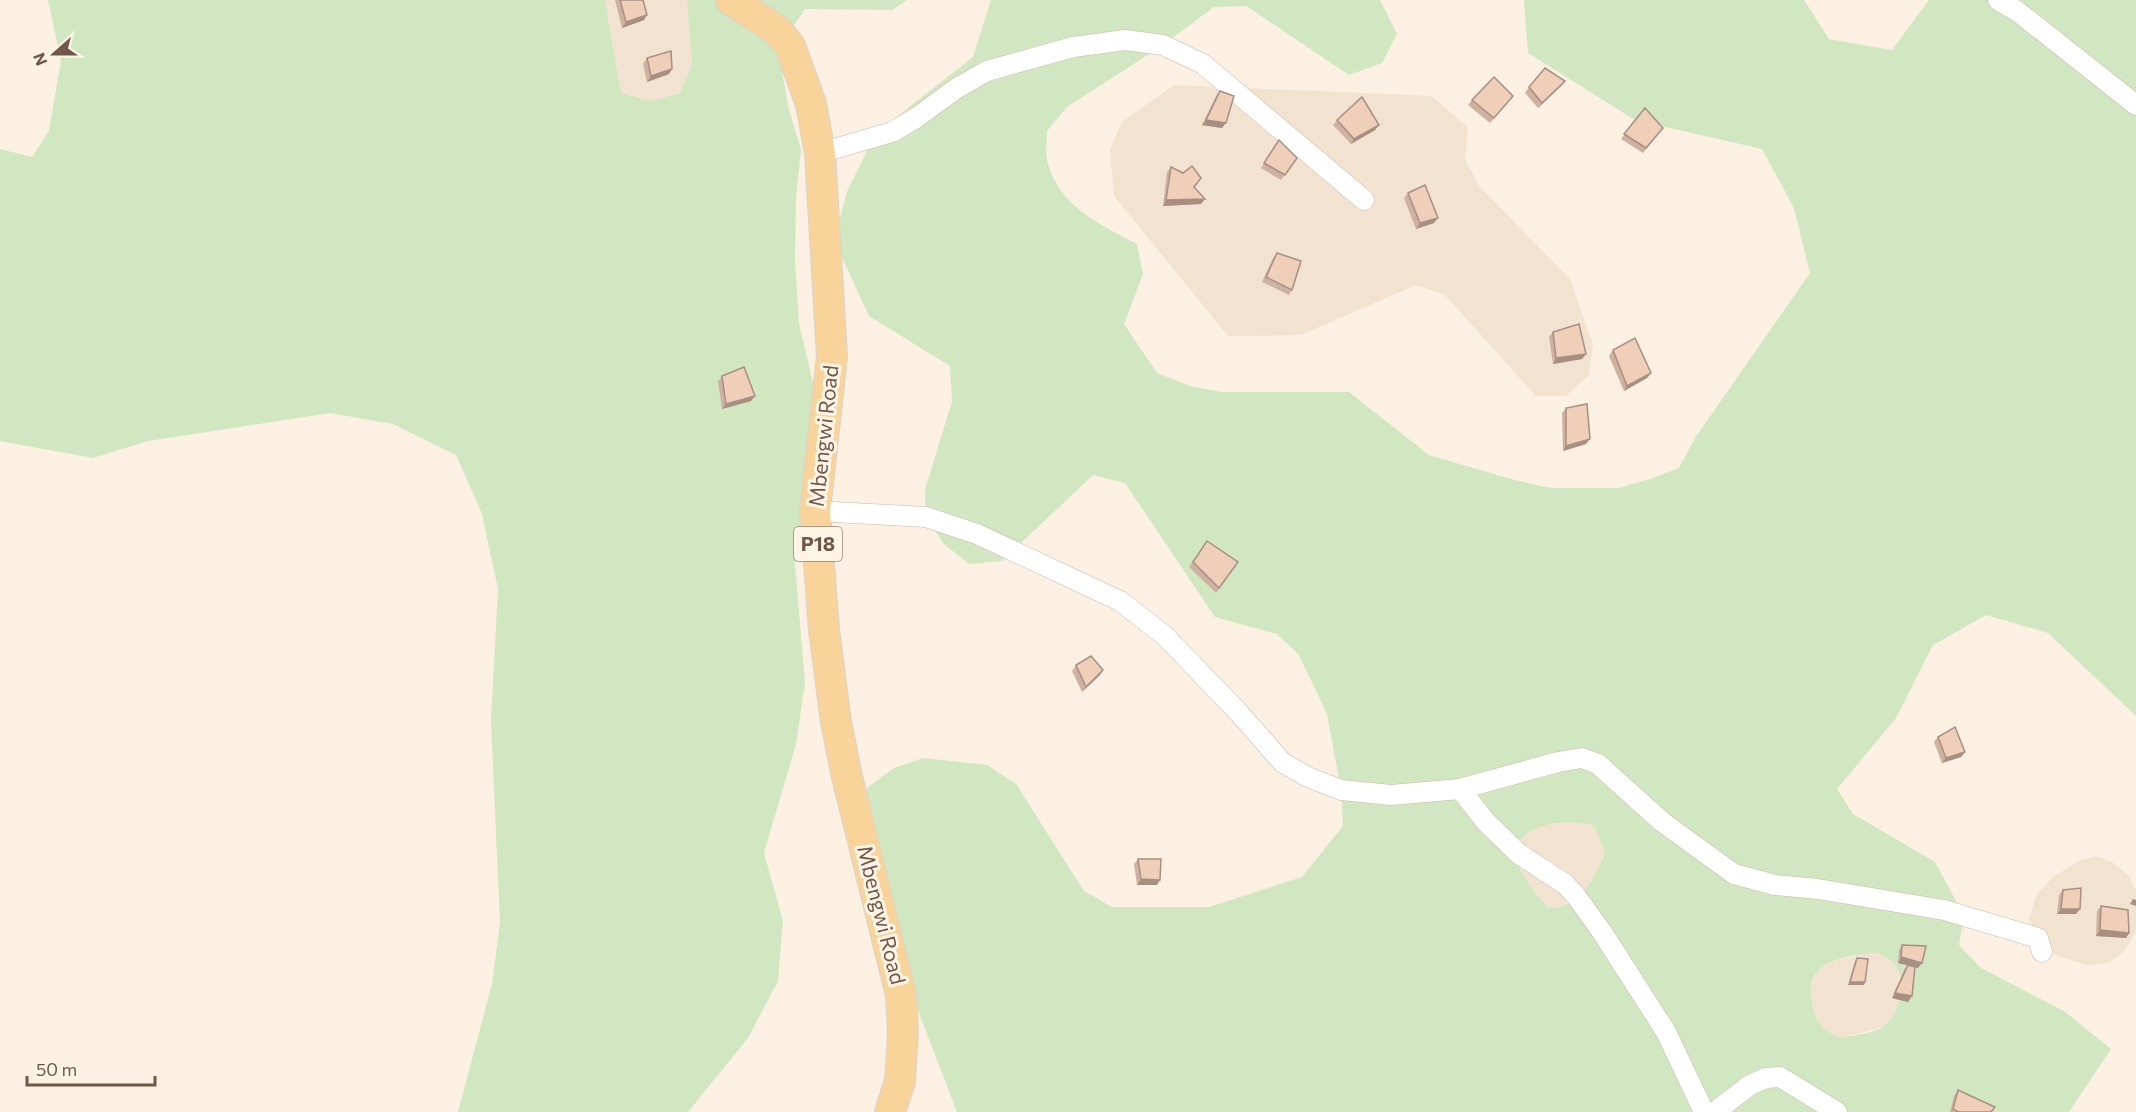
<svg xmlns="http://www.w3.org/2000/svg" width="2136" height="1112" viewBox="0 0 2136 1112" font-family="Commissioner,sans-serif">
	<rect width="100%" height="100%" fill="#fbf0e1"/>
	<g fill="#f2e2d0">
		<polygon points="605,0 687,0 692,64 680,93 651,101 621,93"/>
		<polygon points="1174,85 1431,96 1468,127 1465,159 1479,186 1570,279 1593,344 1589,375 1566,396 1536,396 1445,295 1416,285 1301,335 1228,336 1114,196 1110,150 1122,122"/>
		<polygon points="1571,822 1594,825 1605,853 1599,870 1585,889 1558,909 1548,908 1530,886 1510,852 1517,841 1536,828 1550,823"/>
		<polygon points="2095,856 2112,862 2129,876 2136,891 2136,932 2123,953 2107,963 2086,965 2055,955 2038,938 2029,918 2037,894 2053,877 2079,861"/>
		<polygon points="1876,953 1888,957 1898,969 1901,996 1896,1011 1884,1027 1839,1038 1821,1026 1811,1005 1810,992 1817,971 1834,961 1862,954"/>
	</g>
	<g fill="#d1e7c1" fill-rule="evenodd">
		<polygon points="48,0 605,0 621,93 651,101 680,93 692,64 687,0 907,0 892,10 805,9 778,49 789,110 801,149 796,198 795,260 799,323 813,383 816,450 808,496 794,553 805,682 796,744 764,853 783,921 778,981 748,1038 688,1112 458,1112 492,984 500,922 491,721 498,589 482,514 456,455 393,424 330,413 148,441 93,458 0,441 0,149 32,157 49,131 61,61"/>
		<path d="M991,0H1380L1397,34L1382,63L1349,75L1246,6L1214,7L1163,45L1067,107L1047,131C1047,141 1045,154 1048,164C1060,207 1101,225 1137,244L1143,274L1124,324L1157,373L1190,386L1221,392H1349L1429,455L1518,481L1551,488H1619L1650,479L1679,468L1695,438L1810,273L1794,208L1762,149L1635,120L1528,53L1524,0H1804L1829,39L1892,50L1929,0H2136V716L2048,633L1986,615L1933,645L1896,718L1837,789L1853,814L1935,862L1964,916L1959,945L1981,968L2064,1011L2111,1049L2069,1112H957L856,849L853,815L868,787L894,768L923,758L987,765L1016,784L1084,891L1112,907H1209L1302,877L1343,826L1341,790L1327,714L1299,655L1277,634L1215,617L1125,483L1093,475L1002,561L969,564L944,544L926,517L925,490L952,401L950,366L869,316L840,253L839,221L848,189L876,133L973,57ZM1571,822L1594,825L1605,853C1597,877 1576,910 1548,908L1530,886L1510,852C1526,828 1544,823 1571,822ZM1876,953C1885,956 1894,961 1898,970C1905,987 1899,1015 1884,1026C1876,1033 1850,1036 1839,1038C1833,1034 1824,1030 1820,1024C1811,1011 1806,983 1818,971C1832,957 1858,954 1876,953Z"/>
	</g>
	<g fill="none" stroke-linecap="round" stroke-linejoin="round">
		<g stroke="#cbb8a9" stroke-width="21">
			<g id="street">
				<polyline points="1998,0 2017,11 2136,105"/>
				<polyline points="820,153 892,132 916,118 957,88 987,71 1073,47 1125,40 1163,45 1203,64 1364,200"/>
				<polyline points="815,511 926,517 977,534 1120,601 1165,636 1239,713 1283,763 1308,777 1341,790 1391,795 1460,789 1558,762 1582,758 1598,764 1661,821 1734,874 1775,885 1818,889 1944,910 2038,938 2042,952"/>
				<polyline points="1460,789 1486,822 1519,854 1565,884 1576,896 1602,932 1666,1032 1704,1112"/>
				<polyline points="1715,1112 1750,1085 1766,1078 1780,1077 1837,1112"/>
			</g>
		</g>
		<g stroke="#dad3d0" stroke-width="32">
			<polyline id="primary" points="731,0 777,30 790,46 811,104 820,153 832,356 815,511 824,630 836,722 847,777 901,995 903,1032 900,1081 890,1112"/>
		</g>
		<use href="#street" stroke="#fff" stroke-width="20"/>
		<use href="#primary" stroke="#f8d49b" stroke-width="30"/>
	</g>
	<g fill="#ceb1a0">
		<polygon points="615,0 643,0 644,20 622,28"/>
		<polygon points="647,58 669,74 647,82 643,64"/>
		<polygon points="1561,86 1538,108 1525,93 1529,87"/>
		<polygon points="1220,91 1222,128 1202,125 1216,96"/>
		<polygon points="1513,96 1490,123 1468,105 1472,100"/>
		<polygon points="1645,108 1659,133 1643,153 1621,139"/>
		<polygon points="1337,120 1379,125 1375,130 1351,144 1333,125"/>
		<polygon points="1279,140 1297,158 1281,180 1261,168"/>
		<polygon points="1171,167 1194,188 1201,204 1163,206 1167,172"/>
		<polygon points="1408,193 1434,223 1416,229 1404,198"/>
		<polygon points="1277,253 1292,290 1289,295 1262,282 1273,258"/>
		<polygon points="1553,332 1586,354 1582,359 1553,364 1549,337"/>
		<polygon points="1613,350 1651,373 1647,378 1624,391 1609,356"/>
		<polygon points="722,376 751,401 722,409 718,381"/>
		<polygon points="1566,408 1586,444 1563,451 1562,413"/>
		<polygon points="1207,541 1238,562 1216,593 1189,567"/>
		<polygon points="1076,665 1100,675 1082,692 1072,671"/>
		<polygon points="1938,737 1965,752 1961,757 1942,763 1934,742"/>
		<polygon points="1138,859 1157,885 1137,885 1134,864"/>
		<polygon points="2063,890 2080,909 2076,914 2057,914 2059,895"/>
		<polygon points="2101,906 2129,933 2126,938 2096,936 2097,911"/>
		<polygon points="1902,945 1918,968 1915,967 1908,1002 1892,998 1904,970 1908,965 1898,963 1899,950"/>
		<polygon points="1857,958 1865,982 1864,985 1848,985 1855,961"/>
		<polygon points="1958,1090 1991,1112 1950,1112 1954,1096"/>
	</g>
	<g fill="#a79082">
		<polygon points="647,15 644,20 622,28 626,22"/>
		<polygon points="672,69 669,74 647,82 651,76"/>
		<polygon points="1565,81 1561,86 1538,108 1542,103"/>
		<polygon points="1206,120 1226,123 1222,128 1202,125"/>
		<polygon points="1379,125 1375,130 1351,144 1354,139"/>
		<polygon points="1205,199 1201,204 1163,206 1166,200"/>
		<polygon points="1438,218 1434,223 1416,229 1420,223"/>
		<polygon points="1586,354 1582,359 1553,364 1556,358"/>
		<polygon points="1651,373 1647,378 1624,391 1627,386"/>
		<polygon points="755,396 751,401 722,409 726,404"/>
		<polygon points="1590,439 1586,444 1563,451 1566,446"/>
		<polygon points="1103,670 1100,675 1082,692 1086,687"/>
		<polygon points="1965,752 1961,757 1942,763 1946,758"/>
		<polygon points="1141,879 1160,880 1157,885 1137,885"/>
		<polygon points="2133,899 2136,900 2136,906 2130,904"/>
		<polygon points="2061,909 2080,909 2076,914 2057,914"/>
		<polygon points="2100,930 2129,933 2126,938 2096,936"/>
		<polygon points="1901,957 1922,963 1918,968 1898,963"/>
		<polygon points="1850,982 1865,982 1864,985 1848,985"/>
		<polygon points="1895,993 1912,996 1908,1002 1892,998"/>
	</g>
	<g fill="#efceba" stroke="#a79082" stroke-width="1.5">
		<polygon points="620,0 643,0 647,15 626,22"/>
		<polygon points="671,51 672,69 651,76 647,58"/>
		<polygon points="1545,68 1565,81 1542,103 1529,87"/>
		<polygon points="1494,77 1513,96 1494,118 1472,100"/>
		<polygon points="1220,91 1234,96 1226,123 1206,120"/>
		<polygon points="1362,97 1379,125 1354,139 1337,120"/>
		<polygon points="1645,108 1663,128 1646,148 1624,134"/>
		<polygon points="1279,140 1297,158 1285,175 1264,163"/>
		<polygon points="1192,166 1201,178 1194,187 1205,199 1166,200 1171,167 1183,173"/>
		<polygon points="1425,185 1438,218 1420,223 1408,193"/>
		<polygon points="1277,253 1301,261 1292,290 1266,277"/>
		<polygon points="1579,324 1586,354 1556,358 1553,332"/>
		<polygon points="1635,338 1651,373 1627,386 1613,350"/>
		<polygon points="744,367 755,396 726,404 722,376"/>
		<polygon points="1587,404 1590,439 1566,446 1566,408"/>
		<polygon points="1207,541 1238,562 1219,588 1193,562"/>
		<polygon points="1091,656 1103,670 1086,687 1076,665"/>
		<polygon points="1955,727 1965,752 1946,758 1938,737"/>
		<polygon points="1138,859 1161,859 1160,880 1141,879"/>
		<polygon points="2081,888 2080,909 2061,909 2063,890"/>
		<polygon points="2101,906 2128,910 2129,933 2100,930"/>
		<polygon points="1902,945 1926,946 1922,963 1901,957"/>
		<polygon points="1857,958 1868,959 1865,982 1850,982"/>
		<polygon points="1908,965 1915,967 1912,996 1895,993"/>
		<polygon points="1958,1090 1995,1107 1991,1112 1958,1112 1953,1109"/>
	</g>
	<g text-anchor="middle" stroke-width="6" stroke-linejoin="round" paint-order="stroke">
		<rect fill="#fef5e7" stroke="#9b8678" stroke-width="1.5" x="794" y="527" width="48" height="34" rx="4.5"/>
		<g font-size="20" font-weight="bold" fill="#715749">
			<text x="818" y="551">P18</text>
		</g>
		<g font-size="21" fill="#715749" stroke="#fef5e7">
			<text transform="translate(824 436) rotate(-84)" y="7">Mbengwi Road</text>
			<text transform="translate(881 915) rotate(76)" y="7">Mbengwi Road</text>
		</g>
	</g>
	<g transform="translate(54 54) rotate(249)" stroke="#fef5e7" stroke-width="4.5" paint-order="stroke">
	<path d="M0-4.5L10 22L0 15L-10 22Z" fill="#715749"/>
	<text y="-9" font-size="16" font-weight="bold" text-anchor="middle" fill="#715749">N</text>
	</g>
	<path d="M27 1076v9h128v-9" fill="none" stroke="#715749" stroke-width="3"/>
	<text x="36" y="1076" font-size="18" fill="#715749" stroke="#fef5e7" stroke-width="4.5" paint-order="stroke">50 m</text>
</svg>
